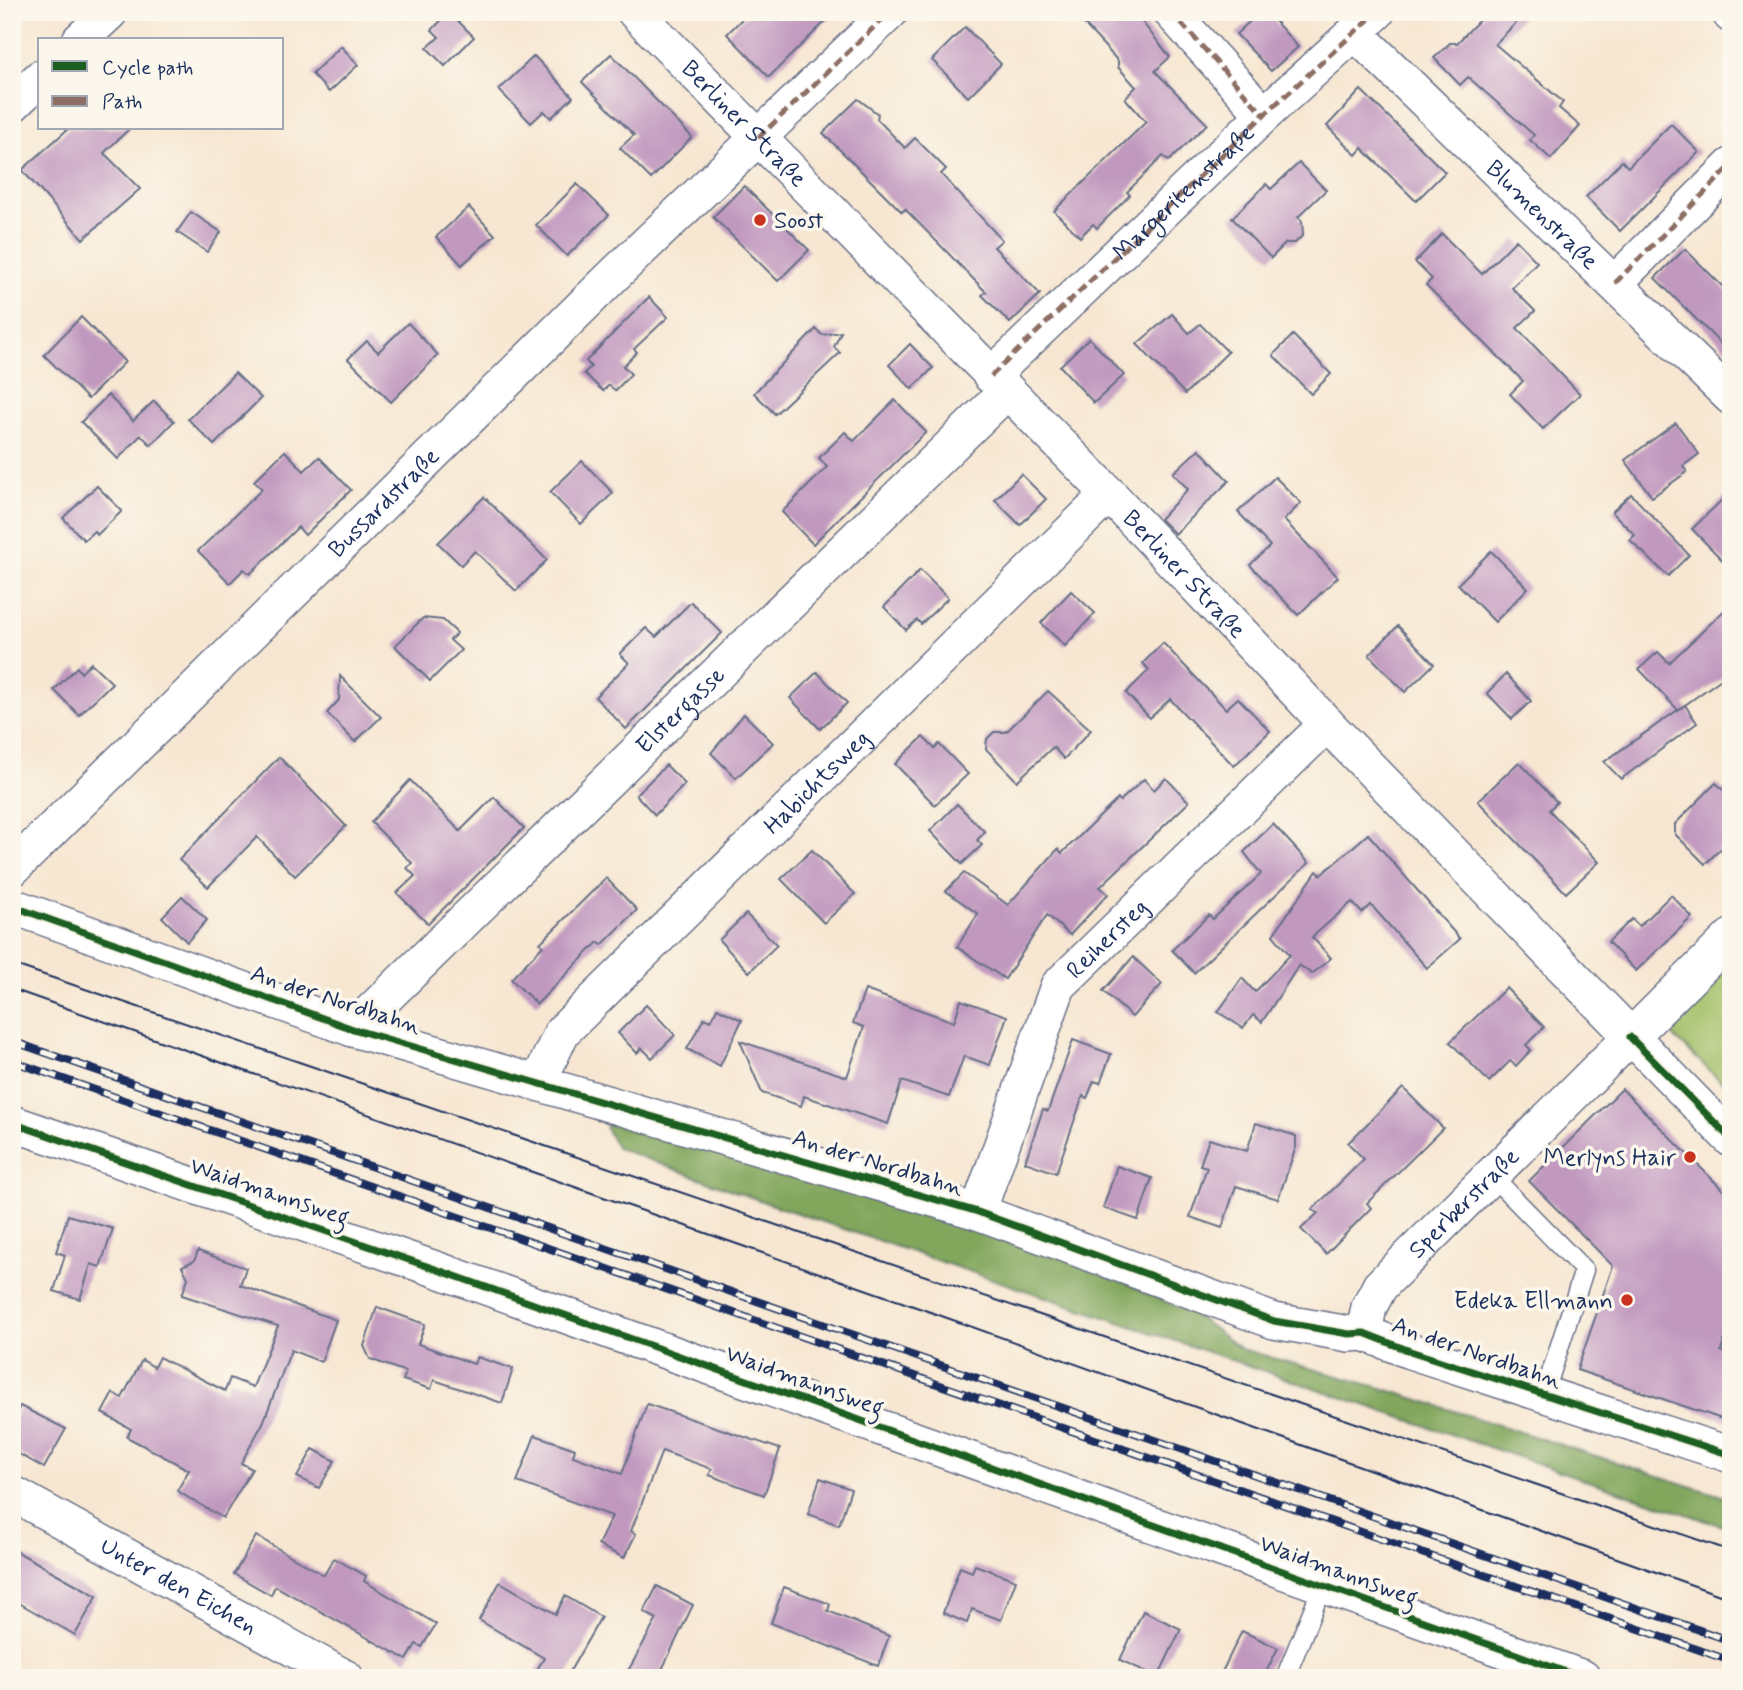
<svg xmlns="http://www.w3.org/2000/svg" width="1743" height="1690" viewBox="0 0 1743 1690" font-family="Mynerve,sans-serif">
	<rect width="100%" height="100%" fill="#fbf7ec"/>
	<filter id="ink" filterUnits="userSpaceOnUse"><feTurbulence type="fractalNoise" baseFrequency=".0143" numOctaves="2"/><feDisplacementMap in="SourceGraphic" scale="14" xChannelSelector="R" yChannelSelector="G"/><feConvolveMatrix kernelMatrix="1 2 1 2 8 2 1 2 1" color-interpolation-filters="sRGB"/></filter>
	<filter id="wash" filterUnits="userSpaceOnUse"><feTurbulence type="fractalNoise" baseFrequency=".00686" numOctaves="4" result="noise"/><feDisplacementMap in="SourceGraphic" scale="28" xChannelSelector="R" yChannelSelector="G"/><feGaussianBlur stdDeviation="1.57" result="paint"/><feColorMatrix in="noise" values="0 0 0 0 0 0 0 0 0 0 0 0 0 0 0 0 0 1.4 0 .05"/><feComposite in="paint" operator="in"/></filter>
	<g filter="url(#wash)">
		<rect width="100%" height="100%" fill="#f7e7d2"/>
		<polygon fill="#a2bf66" stroke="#5e7762" stroke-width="2" points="1731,955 1731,1091 1670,1033 1667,1016"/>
		<polygon fill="#81a65b" stroke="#4e6a5c" stroke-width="2" points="622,1113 955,1216 990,1235 1086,1265 1195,1315 1241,1349 1385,1389 1731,1499 1731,1529 767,1203 617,1148 605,1127"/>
		<g id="blocks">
			<g fill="#c199bf">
				<polygon points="449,12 474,37 445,66 427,48 439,37 432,30"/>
				<polygon points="749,12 835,12 769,77 727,34"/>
				<polygon points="1073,12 1134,12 1170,57 1155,71 1207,124 1169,161 1163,156 1127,192 1130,195 1097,228 1093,224 1080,237 1054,211 1146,122 1125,98 1136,87 1118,67 1118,61"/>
				<polygon points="1260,12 1267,12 1298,47 1271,71 1236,34"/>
				<polygon points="1487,12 1527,12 1495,44 1563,102 1559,108 1580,126 1551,159 1530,140 1534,135 1468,77 1460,85 1434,58 1450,43 1457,43"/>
				<polygon points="965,27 1001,64 968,97 932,60"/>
				<polygon points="341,46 358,65 329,92 312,74"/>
				<polygon points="611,54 692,137 651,179 620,148 634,135 582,82"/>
				<polygon points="534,56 573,97 551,118 544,111 531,123 499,90"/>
				<polygon points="1361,90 1445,172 1416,201 1362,148 1356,155 1327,126"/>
				<polygon points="858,99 878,114 877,119 905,148 915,138 946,169 941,174 1002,240 994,247 1040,294 1010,323 982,295 986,292 905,209 902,212 823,133"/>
				<polygon points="1671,124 1699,152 1620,231 1586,197 1622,161 1628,167"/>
				<polygon points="69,128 130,128 104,153 140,189 83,239 22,170"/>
				<polygon points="1299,163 1326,190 1298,217 1302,221 1303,235 1295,243 1286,243 1271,258 1232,218 1266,184 1271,189"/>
				<polygon points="577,184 609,215 567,256 536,225"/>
				<polygon points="744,186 809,250 778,281 713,217"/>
				<polygon points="469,207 495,235 462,265 436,237"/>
				<polygon points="191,212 221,232 207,252 177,232"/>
				<polygon points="1442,234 1482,274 1516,240 1537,262 1512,288 1535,311 1517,328 1580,394 1543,429 1510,394 1523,381 1426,285 1432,279 1415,262"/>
				<polygon points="1685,249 1731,295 1731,354 1655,278"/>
				<polygon points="649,297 668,317 634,349 637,352 623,366 631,374 615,391 609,385 603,391 584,373 591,367 586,361"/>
				<polygon points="1172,314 1189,333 1200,324 1228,352 1185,394 1137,344"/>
				<polygon points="81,317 125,362 88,399 44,355"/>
				<polygon points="408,323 438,355 391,402 348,359 367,341 378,352"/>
				<polygon points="816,329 822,335 841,332 834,347 840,353 775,414 754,393"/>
				<polygon points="1293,335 1331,374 1311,394 1273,355"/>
				<polygon points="1089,338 1124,375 1094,403 1060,366"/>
				<polygon points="910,344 933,368 912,389 889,365"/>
				<polygon points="235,373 261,398 214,445 188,419"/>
				<polygon points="108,395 133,421 154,401 174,421 151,445 141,435 118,459 81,422"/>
				<polygon points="895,400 926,432 813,544 782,512 827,467 819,458 845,432 854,441"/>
				<polygon points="1676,423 1699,454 1683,466 1687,472 1652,497 1625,460"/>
				<polygon points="1199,449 1229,481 1175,534 1160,519 1188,489 1173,473"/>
				<polygon points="285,451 304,471 319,457 351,490 305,535 298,527 250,574 244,569 230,583 198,551 262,489 254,481"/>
				<polygon points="582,461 613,493 581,524 550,492"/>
				<polygon points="1021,474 1046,499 1020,525 995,500"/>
				<polygon points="1275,477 1301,503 1284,520 1338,577 1298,615 1250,565 1270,546 1238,512"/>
				<polygon points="97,486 122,511 97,535 94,531 84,540 63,518"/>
				<polygon points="1731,491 1731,569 1692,529"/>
				<polygon points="1631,494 1689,555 1668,576 1630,540 1635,535 1612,512"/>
				<polygon points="484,497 547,560 516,591 475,551 461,565 438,543"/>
				<polygon points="1491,551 1528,588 1495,622 1458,584"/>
				<polygon points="920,570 948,598 921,624 917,620 906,630 884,607"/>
				<polygon points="1071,591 1095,613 1065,646 1041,623"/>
				<polygon points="691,602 722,633 626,729 595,697 629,663 620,654 646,628 656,637"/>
				<polygon points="1731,604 1731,672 1678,710 1639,669 1658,652 1669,663"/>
				<polygon points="423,618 443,620 457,633 450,640 461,650 430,681 395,646"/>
				<polygon points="1398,626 1434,664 1405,692 1369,655"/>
				<polygon points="1163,643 1226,709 1238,698 1270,731 1234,766 1170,699 1150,718 1126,693 1149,670 1143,663"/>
				<polygon points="91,663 112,683 79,715 54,690 77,667 81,673"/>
				<polygon points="817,672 847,703 820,729 790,698"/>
				<polygon points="1506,674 1531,701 1512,719 1487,693"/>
				<polygon points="340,676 381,717 355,742 327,713 339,700"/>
				<polygon points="1048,691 1091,730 1064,759 1053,747 1017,781 986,749 987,739 994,732 1006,732"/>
				<polygon points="1685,705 1697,723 1621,779 1604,762"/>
				<polygon points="744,714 773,743 736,778 711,753"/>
				<polygon points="923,737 935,749 939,744 968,774 935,805 895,764"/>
				<polygon points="279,757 346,826 295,876 257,837 208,887 179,860"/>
				<polygon points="1519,762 1557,802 1549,810 1599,862 1566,893 1478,801"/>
				<polygon points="666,765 685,784 655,815 636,795"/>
				<polygon points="1166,778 1189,802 1100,887 1108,894 1070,935 1047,915 1005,979 957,947 978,914 946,891 964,873 1008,905 1058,849 1062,853 1118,799 1120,801 1144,779 1154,790"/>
				<polygon points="410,780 460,831 494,797 524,828 428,924 397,893 415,876 407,868 412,863 371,822"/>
				<polygon points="1716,783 1731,797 1731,839 1705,864 1675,834 1675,824"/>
				<polygon points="957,804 985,832 977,840 982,845 962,864 930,831"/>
				<polygon points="1273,824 1309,863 1194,973 1172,950 1209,915 1213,919 1261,874 1244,852"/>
				<polygon points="1368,834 1460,939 1427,968 1371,905 1362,913 1352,902 1312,937 1331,958 1312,974 1299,965 1262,1022 1253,1015 1243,1028 1218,1012 1242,978 1255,992 1290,955 1273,935 1317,871 1321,875"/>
				<polygon points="812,850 855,894 824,923 781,879"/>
				<polygon points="606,878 637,910 602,945 598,942 537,1004 511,979 543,946 540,943"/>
				<polygon points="1671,895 1692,917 1636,971 1608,942 1632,919 1639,926"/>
				<polygon points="182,896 207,920 187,942 162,917"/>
				<polygon points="746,914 777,945 749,972 719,940"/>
				<polygon points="1133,957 1162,984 1132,1017 1103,991"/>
				<polygon points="1506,988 1544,1027 1526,1045 1531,1050 1516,1066 1510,1061 1489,1082 1450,1042"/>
				<polygon points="865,990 954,1022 961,1000 1007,1016 990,1065 964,1056 949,1097 902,1081 888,1124 804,1096 801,1106 762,1093 740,1041 847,1077 864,1027 853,1023"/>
				<polygon points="646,1005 675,1035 652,1058 642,1048 637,1053 618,1033"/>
				<polygon points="717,1008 742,1020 720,1066 687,1049 704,1018 711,1021"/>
				<polygon points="1073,1040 1111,1054 1100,1083 1094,1081 1087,1098 1083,1096 1056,1173 1025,1162 1043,1109 1048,1111"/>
				<polygon points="1403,1088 1443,1128 1367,1203 1371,1208 1326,1254 1301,1229 1318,1213 1312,1210 1364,1159 1348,1143"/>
				<polygon points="1622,1089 1731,1198 1731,1321 1721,1351 1731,1355 1731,1422 1577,1370 1613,1266 1529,1181"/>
				<polygon points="1256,1123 1296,1136 1296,1147 1278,1199 1236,1186 1222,1228 1190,1217 1207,1167 1200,1165 1209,1139 1247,1151"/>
				<polygon points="1117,1166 1152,1178 1138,1220 1103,1208"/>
				<polygon points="68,1215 113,1229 100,1267 91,1264 80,1299 54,1291 65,1255 56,1252"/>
				<polygon points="198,1251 246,1268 240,1285 336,1320 321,1362 291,1350 263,1423 241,1463 252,1469 223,1518 177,1491 189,1470 127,1437 131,1429 102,1413 113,1393 122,1398 142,1360 154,1367 159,1357 225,1391 230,1378 253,1387 278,1326 182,1295 188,1278 182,1266 194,1261"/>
				<polygon points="377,1307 425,1324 418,1344 474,1364 477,1357 513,1369 502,1403 434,1380 431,1389 403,1380 406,1372 370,1359 364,1346"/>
				<polygon points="647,1404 780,1449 764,1495 709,1475 712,1469 662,1451 631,1531 636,1534 624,1558 598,1545 612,1516 517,1482 535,1435 575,1449 573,1456 622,1474"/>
				<polygon points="20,1406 66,1429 44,1468 12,1450 12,1421"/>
				<polygon points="313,1449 335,1461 319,1488 297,1477"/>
				<polygon points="820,1478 851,1489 839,1525 808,1514"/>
				<polygon points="256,1536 324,1575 334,1558 366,1576 364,1581 436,1624 422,1647 416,1644 407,1660 275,1586 271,1595 234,1574"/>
				<polygon points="12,1549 97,1596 75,1635 12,1599"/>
				<polygon points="975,1565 1016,1580 1001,1620 972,1609 967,1623 943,1613 960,1567 972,1572"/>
				<polygon points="500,1582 556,1614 565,1596 601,1617 566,1678 532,1678 544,1658 479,1620"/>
				<polygon points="657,1586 693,1605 658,1678 624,1678 657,1619 644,1612"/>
				<polygon points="784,1587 830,1604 828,1611 889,1636 878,1666 771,1623"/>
				<polygon points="1143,1611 1181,1629 1158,1677 1120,1660"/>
				<polygon points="1242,1631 1278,1648 1263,1678 1219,1678"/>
			</g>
		</g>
	</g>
	<g filter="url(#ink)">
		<use href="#blocks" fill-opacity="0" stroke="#686f87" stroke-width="2"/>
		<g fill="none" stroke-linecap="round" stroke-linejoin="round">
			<g stroke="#686f87" stroke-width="21">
				<g id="lane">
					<polyline points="1492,1176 1584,1270 1544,1395"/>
					<polyline points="1285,1678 1323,1585"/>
				</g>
			</g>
			<g stroke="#686f87" stroke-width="38">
				<g id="street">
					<path id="s1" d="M635,12L1109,494L1327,724L1731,1139"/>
					<polyline points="1171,12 1264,115"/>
					<polyline points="1729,12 1731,15"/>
					<path id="s2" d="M1355,33L1731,397"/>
					<polyline points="80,40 110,12"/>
					<polyline points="12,105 40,78"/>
					<polyline points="1615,283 1731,166"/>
					<path id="s3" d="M991,376L1264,115L1377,12"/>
					<path id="s4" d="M12,869L616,273L890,12"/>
					<polyline points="12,906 353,1029 978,1212 1274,1321 1349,1334 1364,1333 1410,1351 1731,1455"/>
					<path id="s5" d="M353,1029L1006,392"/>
					<path id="s6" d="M539,1081L562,1032L1109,494"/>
					<polyline points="12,1123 441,1271 1583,1678"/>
					<path id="s7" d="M978,1212L1058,986L1327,724"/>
					<path id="s8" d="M1364,1333L1369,1307L1380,1286L1731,937"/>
					<path id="s9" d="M12,1493L346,1678"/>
				</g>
			</g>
			<use href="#lane" stroke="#fff" stroke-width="18"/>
			<use href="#street" stroke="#fff" stroke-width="35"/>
			<g stroke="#1b2f5e" stroke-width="2">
				<polyline points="12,964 1731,1551"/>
				<polyline points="12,989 936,1314 1731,1599"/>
			</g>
			<g stroke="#1b2f5e" stroke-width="8">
				<g id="rail">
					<polyline points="12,1041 1731,1641"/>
					<polyline points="12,1061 1731,1661"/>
				</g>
			</g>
			<use href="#rail" stroke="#fbf7ec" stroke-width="5" stroke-dasharray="16" stroke-linecap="butt"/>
			<g stroke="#8d6e63" stroke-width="5" stroke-dasharray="10 5" stroke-linecap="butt">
				<polyline points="1171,12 1264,115"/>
				<polyline points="1729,12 1731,15"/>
				<polyline points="758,138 890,12"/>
				<polyline points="1615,283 1731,166"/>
				<polyline points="991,376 1264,115 1377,12"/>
			</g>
			<g stroke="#fbf7ec" stroke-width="11">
				<g id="cycleway">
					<polyline points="12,906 353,1029 978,1212 1274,1321 1349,1334 1364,1333 1410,1351 1731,1455"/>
					<polyline points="1630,1037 1731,1139"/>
					<polyline points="12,1123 441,1271 1583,1678"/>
				</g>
			</g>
			<use href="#cycleway" stroke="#1b5e20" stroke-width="7"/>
		</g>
	</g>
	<g fill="#c8321e" stroke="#fbf7ec" stroke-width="2.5">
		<circle cx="760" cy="220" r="7"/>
		<circle cx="1690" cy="1157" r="7"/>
		<circle cx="1627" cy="1300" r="7"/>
	</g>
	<g text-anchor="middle" stroke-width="7" stroke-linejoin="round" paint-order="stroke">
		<g font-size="24" fill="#1b2f5e" stroke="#fbf7ec">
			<text dy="8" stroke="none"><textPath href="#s1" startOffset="156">Berliner Straße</textPath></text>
			<text dy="8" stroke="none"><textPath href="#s3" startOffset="266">Margeritenstraße</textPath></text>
			<text dy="8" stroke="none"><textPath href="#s2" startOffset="261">Blumenstraße</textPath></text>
			<text dy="8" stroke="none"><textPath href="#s4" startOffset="522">Bussardstraße</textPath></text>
			<text dy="8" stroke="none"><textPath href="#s1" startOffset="786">Berliner Straße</textPath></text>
			<text dy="8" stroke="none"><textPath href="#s5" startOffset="457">Elstergasse</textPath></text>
			<text dy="8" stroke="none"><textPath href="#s6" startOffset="411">Habichtsweg</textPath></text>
			<text dy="8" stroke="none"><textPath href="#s7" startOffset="308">Reihersteg</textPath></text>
			<text transform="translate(336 999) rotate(18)" y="8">An der Nordbahn</text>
			<text transform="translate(878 1162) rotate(17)" y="8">An der Nordbahn</text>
			<text transform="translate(270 1191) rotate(19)" y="8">Waidmannsweg</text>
			<text dy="8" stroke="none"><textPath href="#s8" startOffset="168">Sperberstraße</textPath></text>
			<text transform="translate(1477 1352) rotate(19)" y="8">An der Nordbahn</text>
			<text transform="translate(805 1380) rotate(20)" y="8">Waidmannsweg</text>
			<text transform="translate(1339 1570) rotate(20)" y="8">Waidmannsweg</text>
			<text dy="8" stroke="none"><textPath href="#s9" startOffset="191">Unter den Eichen</textPath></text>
		</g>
		<g font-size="24" fill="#1b2f5e" stroke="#fbf7ec" text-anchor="end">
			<text x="774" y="228" text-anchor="start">Soost</text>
			<text x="1676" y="1165">Merlyns Hair</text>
			<text x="1613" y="1308">Edeka Ellmann</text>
		</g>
	</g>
	<rect width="1743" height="1690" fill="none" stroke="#fbf7ec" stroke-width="42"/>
	<rect x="38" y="38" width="245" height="91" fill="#fbf7ec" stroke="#a1a7b3" stroke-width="2"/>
	<rect x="52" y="61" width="35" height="10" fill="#1b5e20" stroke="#a1a7b3" stroke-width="2"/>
	<text x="102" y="74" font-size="21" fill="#1b2f5e">Cycle path</text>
	<rect x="52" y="96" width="35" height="10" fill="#8d6e63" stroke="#a1a7b3" stroke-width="2"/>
	<text x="102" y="108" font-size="21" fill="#1b2f5e">Path</text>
</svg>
